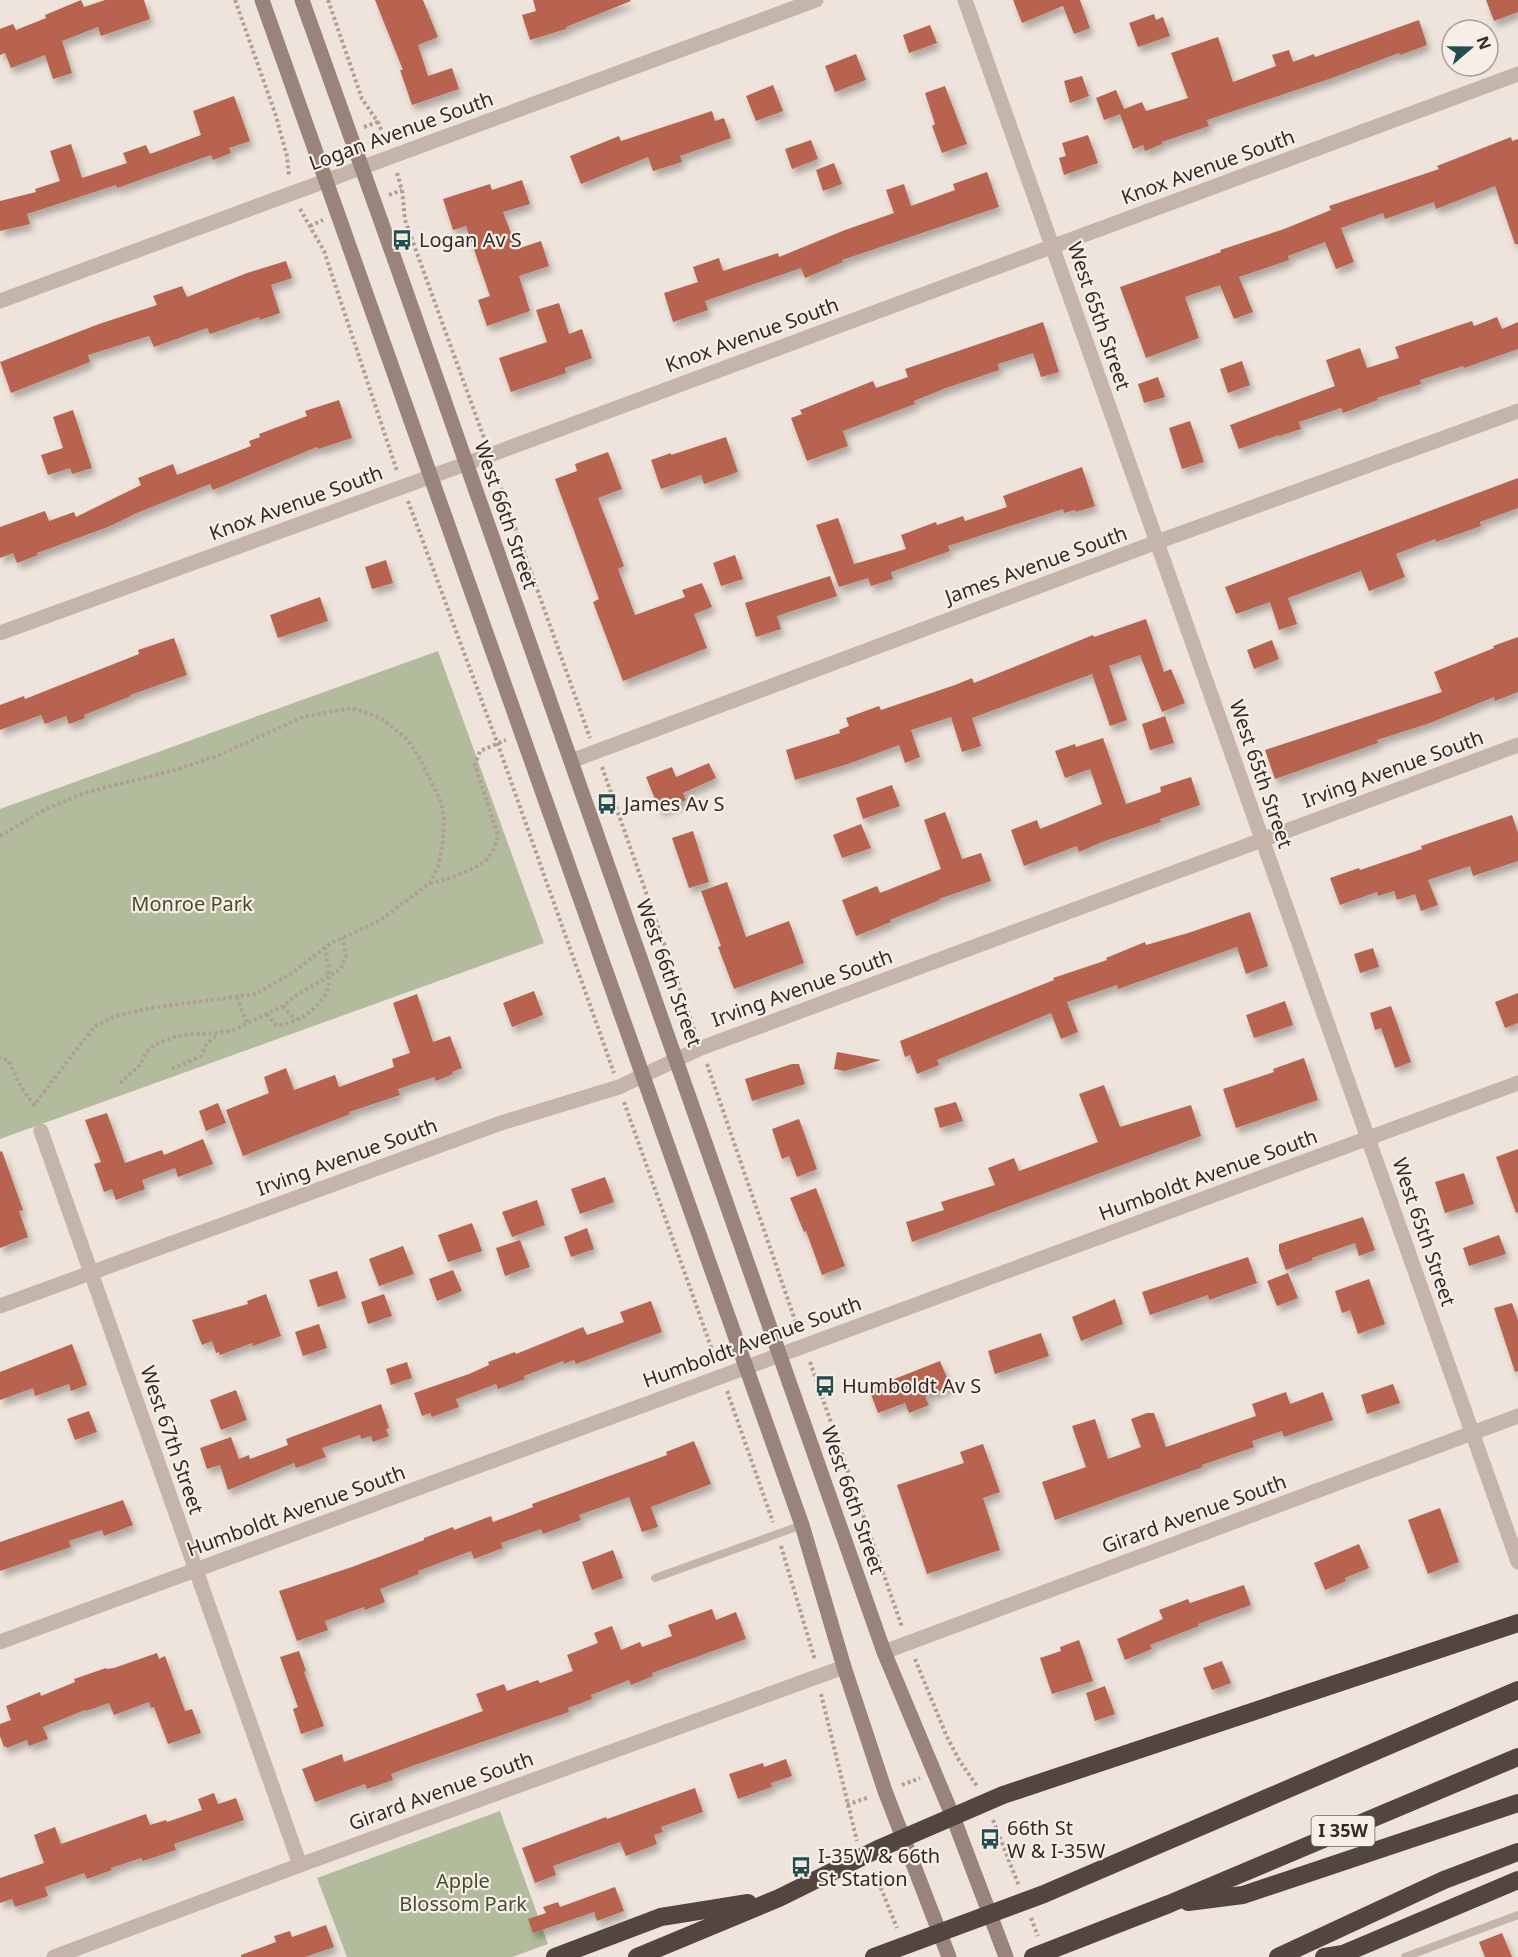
<svg xmlns="http://www.w3.org/2000/svg" width="1518" height="1957" viewBox="0 0 1518 1957" font-family="'Noto Sans',sans-serif">
	<defs>
		<filter id="shadow"><feDropShadow dx="3.5" dy="6" stdDeviation="3" flood-color="#0004"/></filter>
	</defs>
	<rect width="100%" height="100%" fill="#eee4db"/>
	<g fill="#b3bb9d">
		<polygon points="438,651 544,943 0,1139 0,809"/>
		<polygon points="500,1811 548,1944 512,1957 347,1957 317,1878"/>
	</g>
	<g fill="#b76450" filter="url(#shadow)">
		<polygon points="81,0 84,7 105,0 144,0 150,19 101,36 98,27 62,41 72,73 53,79 45,55 11,68 5,53 0,55 0,29 13,24 16,30 46,18 45,15"/>
		<polygon points="375,0 423,0 438,37 418,45 428,76 452,68 459,89 412,105 400,70 403,70"/>
		<polygon points="533,0 630,0 631,1 566,27 566,29 530,40 522,15 536,11"/>
		<polygon points="1013,0 1080,0 1090,28 1074,34 1063,6 1022,23"/>
		<polygon points="1486,0 1518,0 1518,12 1494,21"/>
		<polygon points="1154,14 1156,20 1163,17 1170,36 1138,47 1129,23"/>
		<polygon points="1419,20 1427,45 1400,55 1399,53 1332,78 1207,120 1209,126 1162,142 1162,144 1145,151 1143,145 1133,149 1120,114 1104,120 1096,98 1116,90 1124,109 1142,102 1146,111 1188,98 1171,53 1218,37 1233,82 1276,66 1272,55 1289,50 1293,62 1314,54 1315,57"/>
		<polygon points="930,25 937,43 909,53 903,35"/>
		<polygon points="856,54 866,80 835,92 825,66"/>
		<polygon points="1082,76 1089,96 1070,103 1064,81"/>
		<polygon points="773,85 783,111 756,121 746,96"/>
		<polygon points="945,86 967,144 942,153 932,126 935,124 925,93"/>
		<polygon points="234,96 250,141 229,148 231,153 213,160 211,155 117,188 116,185 27,214 30,224 0,231 0,201 36,192 35,189 60,181 50,151 71,144 82,178 127,163 123,153 146,145 150,154 201,135 193,111"/>
		<polygon points="712,111 715,121 724,118 731,138 680,156 682,162 653,171 648,157 581,184 570,156 619,136 621,141"/>
		<polygon points="1088,135 1098,163 1064,175 1059,158 1066,156 1062,143"/>
		<polygon points="1511,137 1512,141 1518,139 1518,244 1515,244 1495,186 1436,209 1434,202 1385,219 1383,213 1341,228 1354,262 1336,269 1325,242 1288,256 1289,260 1239,277 1253,312 1234,319 1220,285 1185,297 1199,338 1146,358 1120,287 1221,252 1220,250 1284,229 1331,210 1329,206 1439,169 1437,166"/>
		<polygon points="811,140 818,159 792,169 785,149"/>
		<polygon points="834,163 842,184 823,191 816,170"/>
		<polygon points="987,172 999,207 842,260 843,262 805,278 801,268 705,301 708,310 673,322 664,293 698,282 693,267 719,258 723,271 778,253 779,257 845,230 894,213 886,190 904,184 911,206 955,190 953,184"/>
		<polygon points="522,180 530,204 503,212 517,249 541,241 549,266 519,276 530,311 487,326 478,300 490,296 466,226 453,230 443,199 490,184 492,190"/>
		<polygon points="286,261 292,278 271,285 280,313 260,320 259,317 210,334 207,328 154,347 149,336 88,355 90,362 11,393 0,362 99,324 157,305 153,296 182,286 187,297 247,273"/>
		<polygon points="559,303 569,334 582,329 592,358 565,368 566,373 511,392 499,358 547,342 536,310"/>
		<polygon points="1497,317 1502,329 1518,322 1518,349 1464,368 1463,366 1420,380 1421,384 1377,398 1378,400 1343,413 1341,408 1299,422 1301,429 1279,436 1279,435 1239,449 1230,425 1335,386 1326,360 1360,348 1367,368 1399,358 1395,347 1472,321 1474,326"/>
		<polygon points="1043,322 1059,372 1041,377 1033,353 998,364 999,370 946,388 914,401 915,404 843,431 848,446 807,461 791,418 802,414 800,410 873,381 876,388 908,377 905,369"/>
		<polygon points="1242,361 1250,385 1228,393 1220,369"/>
		<polygon points="1158,377 1165,397 1144,403 1138,384"/>
		<polygon points="339,400 352,438 318,449 317,447 213,490 210,484 139,512 108,527 37,553 38,555 17,563 13,553 0,558 0,527 45,511 49,521 74,512 76,517 141,485 138,478 173,464 177,475 251,446 249,441 260,437 259,434 307,416 305,411"/>
		<polygon points="73,410 92,468 72,474 70,468 48,475 41,455 63,448 53,417"/>
		<polygon points="1190,421 1204,462 1182,469 1169,428"/>
		<polygon points="726,437 738,472 704,484 701,475 661,489 651,460 671,453 671,455"/>
		<polygon points="608,452 622,489 598,498 624,566 618,569 635,615 685,597 682,590 702,583 712,607 694,614 707,648 623,681 593,602 599,599 555,479 577,471 575,464"/>
		<polygon points="1082,467 1095,506 1076,512 1075,510 1064,513 1063,509 948,546 950,551 891,572 893,579 871,586 868,578 839,587 816,525 838,518 854,564 906,549 901,535 936,522 937,525 963,516 965,521 1007,507 1003,496"/>
		<polygon points="1518,478 1518,508 1480,522 1481,526 1436,542 1435,539 1396,554 1405,577 1369,591 1361,571 1288,598 1297,624 1279,630 1270,602 1236,614 1225,587"/>
		<polygon points="735,555 743,579 721,586 713,563"/>
		<polygon points="386,560 393,583 372,589 365,567"/>
		<polygon points="830,576 837,596 777,616 781,629 756,637 745,603"/>
		<polygon points="320,597 328,621 278,638 270,615"/>
		<polygon points="1146,619 1164,672 1171,669 1185,703 1162,712 1140,655 1109,666 1127,720 1110,726 1092,674 972,718 981,746 962,752 951,717 911,730 920,757 905,763 899,745 848,764 795,780 786,750 840,733 839,730 849,726 846,718 879,706 881,710 955,685 972,678 974,683 1093,635 1094,637"/>
		<polygon points="1518,637 1518,692 1495,701 1494,697 1430,723 1377,740 1378,743 1275,779 1265,750 1442,692 1434,672 1494,648 1493,646"/>
		<polygon points="174,638 187,675 130,695 131,696 84,715 85,718 69,724 66,716 45,724 41,715 0,730 0,705 24,696 25,699 139,654 138,650"/>
		<polygon points="1272,640 1279,659 1254,669 1247,650"/>
		<polygon points="1165,716 1174,743 1150,750 1142,724"/>
		<polygon points="1103,738 1126,804 1161,792 1160,787 1191,777 1200,805 1160,819 1161,822 1102,842 1079,852 1077,846 1024,866 1011,830 1037,820 1040,829 1102,804 1090,769 1065,778 1055,751 1075,744 1076,747"/>
		<polygon points="709,763 716,778 683,793 686,800 660,811 646,777 672,767 676,777"/>
		<polygon points="892,785 900,806 863,819 856,798"/>
		<polygon points="945,812 962,859 981,853 991,881 939,899 940,900 890,920 891,922 856,936 842,900 877,886 880,893 941,869 924,820"/>
		<polygon points="1512,815 1518,833 1518,861 1473,876 1470,866 1428,880 1438,905 1421,911 1415,894 1397,900 1394,891 1378,896 1377,892 1340,905 1330,878 1359,868 1360,870 1422,849 1421,846"/>
		<polygon points="861,824 871,848 842,858 833,835"/>
		<polygon points="693,831 709,882 689,888 672,838"/>
		<polygon points="727,882 746,937 789,921 804,963 734,989 718,947 721,946 701,891"/>
		<polygon points="1250,912 1268,966 1246,974 1237,947 1118,989 1117,985 1067,1002 1078,1032 1061,1039 1051,1013 937,1060 939,1065 917,1074 910,1055 905,1057 900,1041 1054,980 1053,978 1107,960 1106,958 1145,942 1146,945 1188,933"/>
		<polygon points="1373,948 1379,967 1360,973 1354,954"/>
		<polygon points="534,991 543,1015 512,1027 503,1003"/>
		<polygon points="1518,993 1518,1023 1505,1028 1495,1002"/>
		<polygon points="417,994 433,1042 450,1036 462,1068 452,1072 453,1074 436,1081 434,1077 398,1089 400,1095 349,1112 350,1114 243,1156 226,1110 269,1093 264,1077 286,1068 294,1090 335,1075 339,1087 394,1067 392,1059 410,1053 393,1003"/>
		<polygon points="1285,1001 1293,1025 1254,1038 1246,1015"/>
		<polygon points="1391,1006 1411,1062 1395,1068 1381,1028 1375,1030 1370,1013"/>
		<polygon points="837,1052 881,1060 845,1071 834,1069"/>
		<polygon points="1304,1058 1318,1100 1236,1128 1223,1089 1274,1072 1273,1069"/>
		<polygon points="792,1064 799,1064 805,1084 752,1101 745,1079"/>
		<polygon points="1104,1085 1120,1127 1191,1105 1201,1136 912,1242 906,1222 944,1210 941,1202 995,1185 988,1168 1014,1158 1019,1171 1098,1142 1079,1094"/>
		<polygon points="956,1102 963,1121 940,1128 934,1108"/>
		<polygon points="218,1103 226,1123 206,1131 199,1111"/>
		<polygon points="107,1113 125,1163 162,1150 164,1155 203,1139 213,1164 178,1177 175,1168 142,1180 145,1189 116,1200 112,1189 104,1192 94,1164 101,1162 85,1120"/>
		<polygon points="799,1119 817,1169 797,1177 789,1156 782,1159 772,1129"/>
		<polygon points="1518,1149 1518,1212 1516,1213 1496,1157"/>
		<polygon points="2,1151 23,1210 19,1211 28,1237 0,1248 0,1152"/>
		<polygon points="1464,1173 1474,1204 1445,1213 1435,1182"/>
		<polygon points="605,1177 614,1202 580,1214 571,1189"/>
		<polygon points="816,1188 845,1266 822,1275 806,1231 804,1232 790,1198"/>
		<polygon points="537,1200 545,1225 512,1237 502,1212"/>
		<polygon points="1363,1217 1375,1250 1359,1256 1355,1243 1312,1258 1313,1260 1286,1270 1279,1251 1279,1244"/>
		<polygon points="472,1223 482,1251 448,1262 438,1235"/>
		<polygon points="587,1228 594,1249 571,1257 564,1237"/>
		<polygon points="1499,1235 1506,1254 1469,1266 1463,1248"/>
		<polygon points="520,1240 530,1267 505,1276 496,1248"/>
		<polygon points="403,1246 414,1274 379,1286 369,1259"/>
		<polygon points="1248,1257 1257,1283 1209,1300 1208,1295 1150,1315 1142,1292"/>
		<polygon points="453,1270 462,1291 437,1301 429,1279"/>
		<polygon points="337,1271 346,1298 318,1307 309,1280"/>
		<polygon points="1288,1273 1298,1298 1277,1306 1267,1281"/>
		<polygon points="1369,1279 1385,1324 1358,1334 1350,1310 1342,1313 1335,1291"/>
		<polygon points="266,1294 281,1336 253,1346 252,1343 220,1355 219,1352 216,1353 212,1341 202,1345 192,1320 248,1304 247,1301"/>
		<polygon points="384,1294 392,1316 368,1324 361,1302"/>
		<polygon points="1115,1299 1123,1324 1081,1341 1072,1317"/>
		<polygon points="651,1301 662,1332 576,1364 574,1360 564,1364 563,1361 524,1376 525,1379 498,1389 496,1384 456,1399 459,1407 432,1417 430,1413 422,1416 414,1393 469,1374 489,1365 488,1362 515,1352 516,1354 583,1327 587,1335 624,1322 620,1312"/>
		<polygon points="1512,1303 1518,1320 1518,1371 1515,1372 1494,1308"/>
		<polygon points="319,1324 327,1348 303,1356 295,1332"/>
		<polygon points="1041,1333 1049,1356 995,1374 988,1351"/>
		<polygon points="72,1344 87,1385 71,1391 69,1384 35,1396 33,1388 0,1400 0,1372"/>
		<polygon points="940,1361 951,1387 925,1397 929,1405 909,1413 905,1403 878,1413 869,1389"/>
		<polygon points="407,1362 412,1378 391,1385 386,1369"/>
		<polygon points="1393,1384 1400,1403 1367,1414 1361,1395"/>
		<polygon points="236,1390 247,1420 221,1430 210,1400"/>
		<polygon points="1286,1392 1290,1404 1323,1392 1333,1420 1284,1437 1282,1431 1252,1441 1254,1447 1202,1465 1203,1467 1055,1520 1042,1482 1086,1467 1072,1426 1095,1419 1108,1459 1141,1447 1131,1419 1147,1413 1154,1413 1166,1447 1256,1416 1252,1404"/>
		<polygon points="381,1404 389,1428 386,1429 389,1436 373,1442 371,1436 361,1439 360,1435 322,1448 326,1457 296,1468 294,1463 228,1490 220,1465 207,1469 200,1448 231,1437 239,1459 249,1455 250,1459 288,1445 286,1439"/>
		<polygon points="89,1411 97,1432 75,1440 67,1419"/>
		<polygon points="694,1441 711,1484 651,1507 658,1527 642,1532 629,1497 579,1515 581,1520 543,1534 541,1529 501,1543 503,1548 474,1559 471,1551 418,1571 419,1574 380,1589 385,1602 365,1610 364,1607 325,1621 328,1630 297,1641 279,1591 352,1567 424,1540 424,1538 453,1527 454,1530 491,1516 493,1522 533,1507 532,1504 667,1455 666,1452"/>
		<polygon points="983,1444 1000,1492 983,1498 1000,1550 927,1574 897,1485 964,1463 960,1452"/>
		<polygon points="123,1500 133,1525 104,1536 102,1530 69,1541 71,1547 0,1571 0,1542"/>
		<polygon points="1440,1508 1459,1562 1428,1574 1408,1520"/>
		<polygon points="1359,1544 1369,1568 1345,1578 1346,1581 1325,1590 1314,1563"/>
		<polygon points="613,1550 623,1578 592,1590 582,1562"/>
		<polygon points="1244,1585 1251,1605 1198,1624 1199,1626 1150,1645 1152,1649 1125,1660 1117,1639 1163,1619 1159,1610 1188,1599 1190,1603"/>
		<polygon points="712,1609 716,1620 736,1612 746,1639 652,1673 653,1676 631,1685 629,1680 591,1695 592,1699 568,1708 569,1712 409,1767 391,1774 393,1780 367,1789 365,1784 315,1802 302,1769 342,1754 344,1762 483,1711 476,1694 504,1684 507,1691 538,1680 540,1683 573,1671 567,1655 598,1643 594,1633 612,1626 621,1650 640,1642 642,1647 672,1636 668,1625"/>
		<polygon points="1079,1640 1093,1681 1052,1694 1040,1658 1061,1651 1060,1647"/>
		<polygon points="299,1651 306,1671 304,1672 324,1726 301,1734 293,1709 298,1707 280,1657"/>
		<polygon points="157,1653 159,1659 165,1656 185,1711 192,1709 201,1733 168,1744 154,1707 151,1708 149,1702 114,1715 109,1703 86,1711 85,1710 43,1727 48,1739 29,1746 27,1740 7,1748 6,1746 4,1747 0,1736 0,1724 11,1720 6,1706 40,1692 41,1696 75,1682 74,1679 106,1668 106,1669 114,1668"/>
		<polygon points="1222,1661 1231,1683 1212,1690 1203,1668"/>
		<polygon points="1105,1686 1115,1714 1095,1721 1086,1693"/>
		<polygon points="786,1759 792,1776 771,1783 772,1787 738,1799 729,1774 763,1763 764,1767"/>
		<polygon points="695,1788 703,1812 661,1827 663,1832 654,1835 657,1844 626,1856 620,1842 553,1866 556,1875 535,1883 522,1848 606,1817 607,1819"/>
		<polygon points="214,1793 218,1804 236,1798 244,1820 174,1844 176,1850 143,1861 141,1858 111,1868 112,1870 87,1879 84,1873 45,1887 48,1896 15,1907 12,1899 0,1903 0,1878 44,1863 34,1835 55,1827 61,1844 146,1814 150,1825 166,1820 167,1822 202,1810 198,1799"/>
		<polygon points="615,1887 624,1911 597,1921 594,1912 533,1933 528,1919 546,1913 543,1907 558,1902 560,1907"/>
		<polygon points="326,1925 334,1947 305,1957 241,1957 241,1955 276,1942 274,1936 290,1931 292,1937"/>
		<polygon points="1502,1933 1512,1957 1485,1957 1479,1942"/>
	</g>
	<g fill="none" stroke-linecap="round" stroke-linejoin="round">
		<g stroke="#b09e93" stroke-width="4" stroke-dasharray="3 3" stroke-linecap="butt">
			<polyline points="235,0 275,113 287,156 289,177"/>
			<polyline points="328,0 362,99 378,122 385,140"/>
			<polyline points="364,127 378,122"/>
			<polyline points="397,173 402,190 405,220 484,438"/>
			<polyline points="389,195 402,190"/>
			<polyline points="300,209 324,251 397,471"/>
			<polyline points="310,226 323,220"/>
			<polyline points="495,471 590,738"/>
			<polyline points="408,501 497,742 614,1073"/>
			<polyline points="602,767 695,1032"/>
			<polyline points="0,836 46,809 84,793 175,770 217,756 303,717 352,708 381,718 407,739 420,759 441,802 444,818 443,841 438,866 430,883 379,921 331,943 292,973 256,994 150,1008 115,1016 94,1027 34,1105 21,1087 8,1060 0,1058"/>
			<path d="M430,883C444,882 474,869 485,861C493,854 496,844 498,835L475,765L480,751L506,740"/>
			<polyline points="237,997 247,1024"/>
			<polyline points="283,1006 295,1020"/>
			<path d="M267,1014L276,1025C294,1026 320,1008 327,991C330,982 328,957 325,948"/>
			<polyline points="707,1064 798,1329"/>
			<polyline points="172,1069 201,1056 206,1045 218,1034"/>
			<polyline points="120,1083 139,1066 146,1053 154,1045 174,1037 190,1034 208,1034 232,1031 283,1006 295,996 341,969 346,957 343,937"/>
			<polyline points="624,1102 716,1361"/>
			<polyline points="810,1362 902,1627"/>
			<polyline points="727,1391 773,1522"/>
			<polyline points="781,1546 815,1660"/>
			<polyline points="915,1659 947,1737 959,1760 977,1786"/>
			<polyline points="821,1694 857,1841"/>
			<polyline points="902,1785 920,1778"/>
			<polyline points="847,1805 869,1797"/>
			<polyline points="993,1820 1019,1886"/>
			<polyline points="874,1871 897,1928"/>
			<polyline points="1031,1918 1038,1936"/>
		</g>
		<g stroke="#c5b4a9" stroke-width="8">
			<polyline points="655,1578 802,1525"/>
			<polyline points="1405,1957 1518,1915"/>
		</g>
		<g stroke="#c5b4a9" stroke-width="15">
			<polyline points="965,0 1518,1562"/>
			<polyline points="0,301 816,0"/>
			<polyline points="0,633 490,455 1518,74"/>
			<polyline points="571,761 1157,542 1518,411"/>
			<polyline points="41,1131 300,1865"/>
			<polyline points="0,1306 501,1123 619,1087 701,1048 1518,745"/>
			<polyline points="0,1642 1518,1083"/>
			<polyline points="884,1652 1518,1416"/>
			<polyline points="54,1957 300,1865 844,1667"/>
		</g>
		<g stroke="#98847a" stroke-width="15">
			<polyline points="262,0 802,1525 844,1667 885,1791 949,1957"/>
			<polyline points="302,0 398,269 884,1652 953,1817 1006,1957"/>
		</g>
		<g stroke="#534540" stroke-width="18">
			<polyline points="1188,1902 1243,1895 1518,1803"/>
			<polyline points="555,1957 661,1917 748,1903"/>
			<polyline points="637,1957 779,1898 878,1849 1003,1795 1518,1623"/>
			<polyline points="874,1957 1044,1894 1518,1690"/>
			<polyline points="1033,1957 1169,1904 1518,1757"/>
			<polyline points="1278,1957 1444,1880 1518,1852"/>
			<polyline points="1324,1957 1343,1954 1518,1880"/>
		</g>
	</g>
	<defs>
		<g id="bus-bare" transform="scale(1.62)"><path d="M-5-6H5V4H4V6H2V4H-2V6H-4V4H-5ZM-3.5-4V0h7V-4ZM-3.5 1.2v1.5H-2V1.2ZM2 1.2v1.5H3.5V1.2Z" fill="#224e4f" stroke="#f7eee7" stroke-width="2.5" paint-order="stroke"/></g>
	</defs>
	<g fill-rule="evenodd">
		<use href="#bus-bare" x="402" y="240"/>
		<use href="#bus-bare" x="607" y="804"/>
		<use href="#bus-bare" x="825" y="1386"/>
		<use href="#bus-bare" x="990" y="1839"/>
		<use href="#bus-bare" x="801" y="1867"/>
	</g>
	<g text-anchor="middle" stroke-width="4.5" stroke-linejoin="round" paint-order="stroke">
		<rect fill="#f7eee7" stroke="#6e6561" stroke-width="1.5" x="1311.5" y="1816" width="63" height="30" rx="4.5"/>
		<g font-size="18" font-weight="bold" fill="#332a28">
			<text x="1343" y="1837">I 35W</text>
		</g>
		<g font-size="20" fill="#332a28" stroke="#f7eee7">
			<text transform="translate(401 131) rotate(-20)" y="7">Logan Avenue South</text>
			<text transform="translate(1208 167) rotate(-20)" y="7">Knox Avenue South</text>
			<text transform="translate(1099 316) rotate(71)" y="7">West 65th Street</text>
			<text transform="translate(752 335) rotate(-20)" y="7">Knox Avenue South</text>
			<text transform="translate(296 503) rotate(-20)" y="7">Knox Avenue South</text>
			<text transform="translate(506 515) rotate(71)" y="7">West 66th Street</text>
			<text transform="translate(1036 565) rotate(-20)" y="7">James Avenue South</text>
			<text transform="translate(1393 769) rotate(-20)" y="7">Irving Avenue South</text>
			<text transform="translate(1261 774) rotate(71)" y="7">West 65th Street</text>
			<text transform="translate(669 973) rotate(70)" y="7">West 66th Street</text>
			<text transform="translate(802 988) rotate(-20)" y="7">Irving Avenue South</text>
			<text transform="translate(347 1157) rotate(-20)" y="7">Irving Avenue South</text>
			<text transform="translate(1208 1175) rotate(-20)" y="7">Humboldt Avenue South</text>
			<text transform="translate(1424 1232) rotate(71)" y="7">West 65th Street</text>
			<text transform="translate(752 1342) rotate(-20)" y="7">Humboldt Avenue South</text>
			<text transform="translate(172 1440) rotate(71)" y="7">West 67th Street</text>
			<text transform="translate(853 1500) rotate(71)" y="7">West 66th Street</text>
			<text transform="translate(296 1511) rotate(-20)" y="7">Humboldt Avenue South</text>
			<text transform="translate(1194 1514) rotate(-20)" y="7">Girard Avenue South</text>
			<text transform="translate(441 1791) rotate(-20)" y="7">Girard Avenue South</text>
		</g>
		<g font-size="20" fill="#332a28" stroke="#f7eee7" text-anchor="start">
			<text x="419" y="247">Logan Av S</text>
			<text x="624" y="811">James Av S</text>
			<text x="842" y="1393">Humboldt Av S</text>
			<text x="1007" y="1835">66th St<tspan x="1007" dy="23">W &amp; I-35W</tspan></text>
			<text x="818" y="1863">I-35W &amp; 66th<tspan x="818" dy="23">St Station</tspan></text>
		</g>
		<g font-size="20" fill="#444e2e" stroke="#f7eee7">
			<text x="192" y="911">Monroe Park</text>
			<text x="463" y="1888">Apple<tspan x="463" dy="23">Blossom Park</tspan></text>
		</g>
	</g>
	<g transform="translate(1470 48) rotate(70)"><circle r="28" fill="#f7eee7" stroke="#a9a09b" stroke-width="1.5"/>
	<path d="M0-4.5L10 22L0 15L-10 22Z" fill="#224e4f"/>
	<text y="-9" font-size="16" font-weight="bold" text-anchor="middle" fill="#332a28">N</text>
	</g>
</svg>
